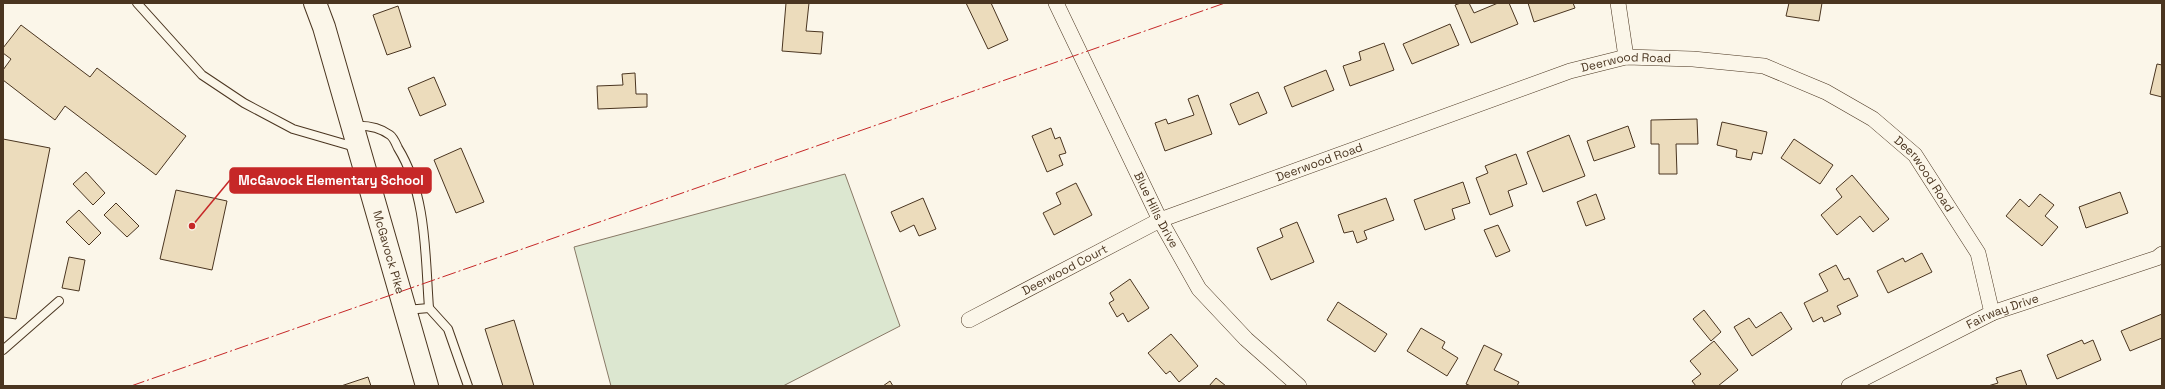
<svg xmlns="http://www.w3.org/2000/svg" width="2165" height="389" viewBox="0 0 2165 389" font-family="'Space Grotesk',sans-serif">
	<rect width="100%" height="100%" fill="#fbf6e9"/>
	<polygon fill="#dce7d0" stroke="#887966" points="845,174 900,326 783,386 611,386 574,247"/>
	<g fill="#ecdcbc" stroke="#4a3520">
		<polygon points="786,3 809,3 806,31 823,32 821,54 782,51"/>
		<polygon points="966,3 991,3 1008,40 988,49"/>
		<polygon points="1461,3 1469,3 1474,13 1498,3 1509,3 1518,24 1471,43 1455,5"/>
		<polygon points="1528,3 1573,3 1575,8 1534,22"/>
		<polygon points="1789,3 1822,3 1819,21 1786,16"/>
		<polygon points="398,6 411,47 387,55 373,15"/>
		<polygon points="1450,24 1459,45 1412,64 1403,44"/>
		<polygon points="21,25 90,77 97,68 186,136 156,175 65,106 55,120 3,80 3,70 11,59 3,53 3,48"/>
		<polygon points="1384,43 1394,70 1350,86 1343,66 1361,60 1359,52"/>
		<polygon points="2157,64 2162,65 2162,97 2150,94"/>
		<polygon points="1326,70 1334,90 1292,107 1284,87"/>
		<polygon points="635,73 636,94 647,94 647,107 598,109 597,86 623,85 622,74"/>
		<polygon points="434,77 446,105 420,116 408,88"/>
		<polygon points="1258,92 1267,113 1239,125 1230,104"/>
		<polygon points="1198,95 1212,134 1165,151 1155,123 1166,119 1168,124 1194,115 1188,99"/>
		<polygon points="1697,119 1698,144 1676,144 1677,174 1659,174 1659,144 1651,144 1651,120"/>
		<polygon points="1722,122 1767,132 1762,154 1753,152 1751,160 1736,157 1737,150 1717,145"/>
		<polygon points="1628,126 1635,147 1594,161 1587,141"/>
		<polygon points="1051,128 1055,139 1060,137 1066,153 1059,155 1063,165 1047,172 1032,136"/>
		<polygon points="1569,135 1585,176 1543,192 1527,152"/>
		<polygon points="3,139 50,148 16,319 3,317"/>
		<polygon points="1794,139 1833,165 1820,184 1781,158"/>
		<polygon points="461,148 484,202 456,213 434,160"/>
		<polygon points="1516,154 1527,184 1508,191 1513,206 1490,215 1476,178 1488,173 1485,166"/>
		<polygon points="86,172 105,193 93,205 73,184"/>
		<polygon points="1852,175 1889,219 1873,232 1860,216 1837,235 1821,215 1842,197 1836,189"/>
		<polygon points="1463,182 1470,203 1452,209 1455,219 1425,230 1414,200"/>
		<polygon points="1076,183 1092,215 1054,235 1043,213 1061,204 1056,193"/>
		<polygon points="176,190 227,201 212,270 160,259"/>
		<polygon points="2120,192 2128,213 2086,228 2079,207"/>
		<polygon points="1596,194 1605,219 1586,226 1577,202"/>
		<polygon points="2040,194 2054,205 2045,216 2058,227 2042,246 2006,216 2020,199 2029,207"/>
		<polygon points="923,198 936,229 919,236 914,225 900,232 891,212"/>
		<polygon points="1386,198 1394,220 1364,231 1367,239 1357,243 1353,231 1344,233 1338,215"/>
		<polygon points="116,203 139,226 127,237 104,215"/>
		<polygon points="79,210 101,233 89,245 66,222"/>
		<polygon points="1297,222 1314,262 1271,280 1257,248 1283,237 1280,229"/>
		<polygon points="1498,225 1510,251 1496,257 1484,230"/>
		<polygon points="1922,253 1932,272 1888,293 1877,271 1903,258 1905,262"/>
		<polygon points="69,257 85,260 79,291 62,288"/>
		<polygon points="1836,265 1844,280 1849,278 1858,296 1837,306 1841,314 1824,322 1822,317 1813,322 1804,303 1828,291 1819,274"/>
		<polygon points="1130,279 1149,308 1128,322 1123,313 1117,317 1109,303 1114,300 1110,293"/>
		<polygon points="1338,302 1387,334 1375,352 1327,320"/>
		<polygon points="1704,310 1721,332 1711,341 1693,319"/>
		<polygon points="1781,312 1792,329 1752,356 1734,327 1749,318 1756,328"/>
		<polygon points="2162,314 2162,338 2130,351 2121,331"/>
		<polygon points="514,320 534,386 503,386 485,329"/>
		<polygon points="1421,328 1445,342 1442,348 1458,358 1447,376 1407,351"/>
		<polygon points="1171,334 1198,366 1179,382 1170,371 1166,374 1148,353"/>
		<polygon points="2082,340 2084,344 2093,340 2101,360 2057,379 2047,355"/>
		<polygon points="1714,341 1738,370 1718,386 1696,386 1692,381 1701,374 1690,361"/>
		<polygon points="1484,345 1502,354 1494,370 1519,382 1517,386 1471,386 1466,384"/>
		<polygon points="2021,370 2027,386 1988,386 1998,383 1996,378"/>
		<polygon points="368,377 371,386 341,386"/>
		<polygon points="1216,378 1226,386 1209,386"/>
		<polygon points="890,381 893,386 883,386"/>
	</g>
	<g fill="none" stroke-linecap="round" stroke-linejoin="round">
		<g stroke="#4a3520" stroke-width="10">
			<g id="lane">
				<polyline points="137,3 202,75 244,103 293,129 355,147"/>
				<path d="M353,126C367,125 379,127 390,135C394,138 396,144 398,148C427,195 425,255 429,308"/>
				<polyline points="406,310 429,308 448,329 468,386"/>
				<polyline points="3,350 59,301"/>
			</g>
		</g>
		<g stroke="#4a3520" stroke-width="16">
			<g id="street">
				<path id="s1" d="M1056,3L1160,220L1199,289L1246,339L1299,386"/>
				<polyline points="1618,3 1626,57"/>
				<path id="s2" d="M969,320L1160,220L1570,71L1626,57L1693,59L1764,66L1826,92L1873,119L1915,155L1978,253L1992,313"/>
				<path id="s3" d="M1849,386L1992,313L2157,258L2162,254"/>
			</g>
		</g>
		<g stroke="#4a3520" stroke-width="24">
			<g id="secondary">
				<path id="s4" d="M315,3L324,27L427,386"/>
			</g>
		</g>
		<use href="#lane" stroke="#fbf6e9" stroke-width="8"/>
		<use href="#street" stroke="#fbf6e9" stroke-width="15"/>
		<use href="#secondary" stroke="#fbf6e9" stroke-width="22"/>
		<polyline stroke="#c62828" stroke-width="1" stroke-dasharray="14 3 2 3" stroke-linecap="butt" points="131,386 1225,3"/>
	</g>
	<g text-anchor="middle" stroke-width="3" stroke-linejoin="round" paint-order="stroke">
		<g font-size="12" fill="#4a3520" stroke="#fbf6e9">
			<text dy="4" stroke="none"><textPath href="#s2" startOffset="709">Deerwood Road</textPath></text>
			<text dy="4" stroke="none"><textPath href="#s2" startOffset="385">Deerwood Road</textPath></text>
			<text dy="4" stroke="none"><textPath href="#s2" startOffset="1045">Deerwood Road</textPath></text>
			<text dy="4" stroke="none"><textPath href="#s1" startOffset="230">Blue Hills Drive</textPath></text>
			<text dy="4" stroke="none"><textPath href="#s4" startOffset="260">McGavock Pike</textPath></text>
			<text dy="4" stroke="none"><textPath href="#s2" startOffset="108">Deerwood Court</textPath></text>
			<text dy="4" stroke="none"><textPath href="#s3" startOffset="171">Fairway Drive</textPath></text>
		</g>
	</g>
	<path fill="none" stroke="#c62828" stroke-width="1.5" d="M192 226L230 180"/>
	<circle fill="#c62828" stroke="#fbf6e9" stroke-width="1.5" cx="192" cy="226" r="4"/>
	<rect fill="#c62828" stroke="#c62828" stroke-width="1.5" x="230" y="168" width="201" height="25" rx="4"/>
	<g font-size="13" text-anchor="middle" font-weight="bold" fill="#fff">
		<text x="331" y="185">McGavock Elementary School</text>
	</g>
	<rect width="2165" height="389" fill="none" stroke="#4a3520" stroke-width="8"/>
</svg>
